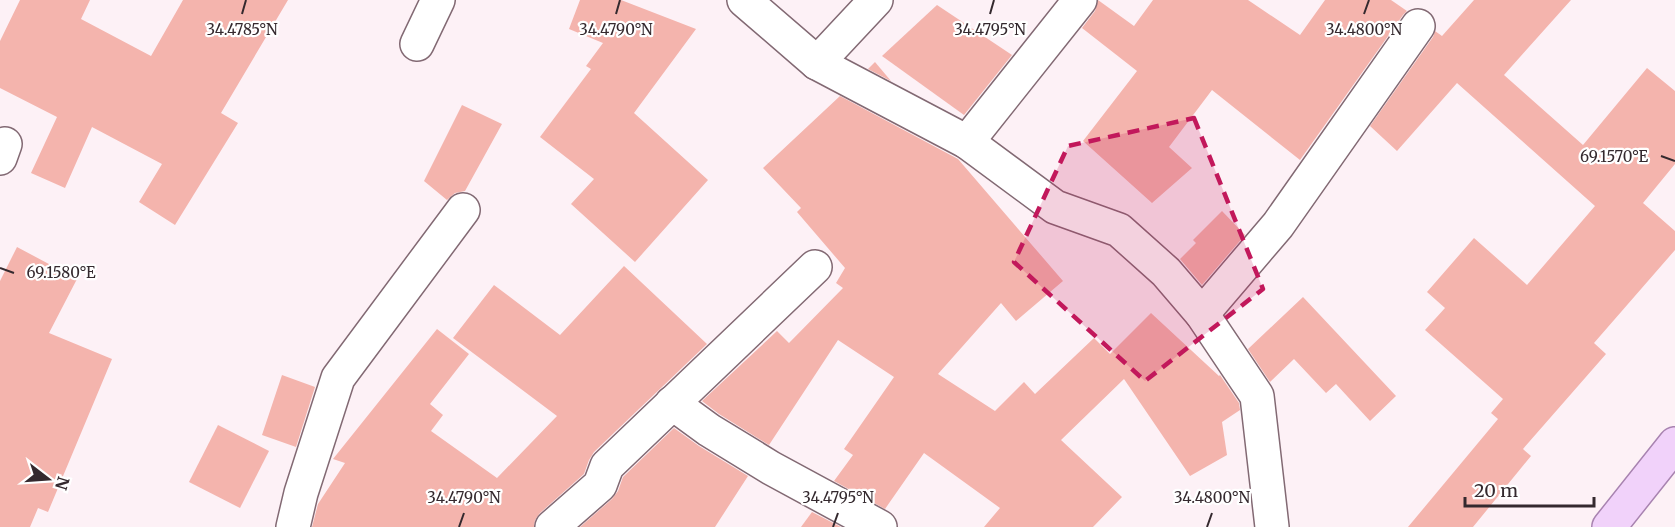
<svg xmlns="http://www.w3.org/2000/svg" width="1675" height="527" viewBox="0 0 1675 527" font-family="Merriweather,serif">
	<rect width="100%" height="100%" fill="#fdf1f6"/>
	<g fill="#f4b4ad">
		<polygon points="20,0 90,0 81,19 151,56 183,0 288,0 221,113 238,123 175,225 139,202 162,164 92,127 65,188 31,173 57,117 0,88 0,41"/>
		<polygon points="580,0 621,0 696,29 634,113 708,180 635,262 571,204 594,179 540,137 591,69 586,66 603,43 569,29"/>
		<polygon points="1098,0 1134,26 1153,0 1248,0 1300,35 1325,0 1391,0 1407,11 1403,15 1300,160 1212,90 1169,147 1192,168 1152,203 1083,141 1137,71 1082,28 1095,11"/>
		<polygon points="1474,0 1571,0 1504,75 1583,145 1647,68 1675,91 1675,164 1643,203 1675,231 1675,250 1594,343 1606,354 1523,449 1531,456 1473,527 1408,527 1498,419 1491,413 1503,399 1425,330 1445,308 1427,292 1474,238 1527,285 1595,206 1457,83 1397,151 1370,126 1433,37 1435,31 1442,36"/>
		<polygon points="937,5 1012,55 964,115 882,56"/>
		<polygon points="875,62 891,81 868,69"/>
		<polygon points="840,96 958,159 1063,281 1016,321 1001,303 938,374 995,411 1024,382 1035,394 1094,338 1110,354 1151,313 1219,376 1220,375 1239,403 1240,410 1222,422 1227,455 1190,476 1124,379 1061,440 1122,497 1093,527 984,527 1000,508 924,453 885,509 834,481 853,455 844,449 894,377 838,340 769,445 719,414 702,401 777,331 789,343 843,288 836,283 845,268 797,212 801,208 763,168"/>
		<polygon points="462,105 502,124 465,191 455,193 447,200 424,181"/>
		<polygon points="1222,211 1245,235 1202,285 1180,259 1196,243 1193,240"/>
		<polygon points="17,247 77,279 49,333 112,359 48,512 38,508 30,527 0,527 0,281"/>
		<polygon points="624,266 707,344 594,452 589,460 584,474 540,513 535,520 534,527 312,527 318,504 345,463 333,459 437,329 469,354 430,404 443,415 431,431 497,478 557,416 453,338 494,285 560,335"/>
		<polygon points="1303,297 1396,396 1370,421 1336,384 1326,393 1294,359 1270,382 1248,349"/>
		<polygon points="282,375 315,387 296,447 262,435"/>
		<polygon points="218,425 269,451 240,508 189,482"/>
		<polygon points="674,428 699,446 748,476 715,527 580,527 612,499 618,491 623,477"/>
		<polygon points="812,512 841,527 801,527"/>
	</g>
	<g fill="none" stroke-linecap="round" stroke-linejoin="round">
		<g stroke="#826973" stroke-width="36">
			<g id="minor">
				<polyline points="744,0 817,63 967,142 1055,207 1119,230 1166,272 1202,314 1257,396 1272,527"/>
				<polyline points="417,44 438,0"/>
				<polyline points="817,63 876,0"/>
				<polyline points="967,142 1080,0"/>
				<polyline points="0,158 5,144"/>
				<polyline points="1202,314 1278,225 1418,26"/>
				<polyline points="672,403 709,430 771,468 880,527"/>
				<polyline points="293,527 301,493 338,378 463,210"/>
				<polyline points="552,527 600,485 607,466 815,267"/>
			</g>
		</g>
		<g stroke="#a883b0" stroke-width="36">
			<polyline id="major" points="1609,527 1675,444"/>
		</g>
		<use href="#minor" stroke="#fff" stroke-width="33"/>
		<use href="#major" stroke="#f1d2fa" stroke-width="33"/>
	</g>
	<path fill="#c2185b" fill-opacity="0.2" stroke="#c2185b" stroke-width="4.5" stroke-dasharray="12 8" stroke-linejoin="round" d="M1194,118L1263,289L1145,381L1014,262L1068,146Z"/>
	<path fill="none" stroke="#34292e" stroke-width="2" d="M242,14L246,0M616,14L620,0M990,14L994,0M1364,14L1369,0M1661,156L1675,161M0,268L14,273M459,527L464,513M833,527L838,513M1207,527L1212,513"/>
	<g font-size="15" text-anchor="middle" fill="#34292e" stroke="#fff" stroke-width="4.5" stroke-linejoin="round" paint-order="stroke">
		<text x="242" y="35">34.4785°N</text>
		<text x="616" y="35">34.4790°N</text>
		<text x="990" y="35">34.4795°N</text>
		<text x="1364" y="35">34.4800°N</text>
		<text x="1614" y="162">69.1570°E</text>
		<text x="61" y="278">69.1580°E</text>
		<text x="464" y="503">34.4790°N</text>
		<text x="838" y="503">34.4795°N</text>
		<text x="1212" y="503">34.4800°N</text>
	</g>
	<g transform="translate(48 479) rotate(107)" stroke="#ffffff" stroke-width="4.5" paint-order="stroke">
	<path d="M0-4.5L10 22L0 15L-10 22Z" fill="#34292e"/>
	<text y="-9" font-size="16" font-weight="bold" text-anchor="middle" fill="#34292e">N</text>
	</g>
	<path d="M1465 497v9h129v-9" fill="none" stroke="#34292e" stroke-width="3"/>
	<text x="1474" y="497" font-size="18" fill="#34292e" stroke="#ffffff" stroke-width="4.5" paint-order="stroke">20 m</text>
</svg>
